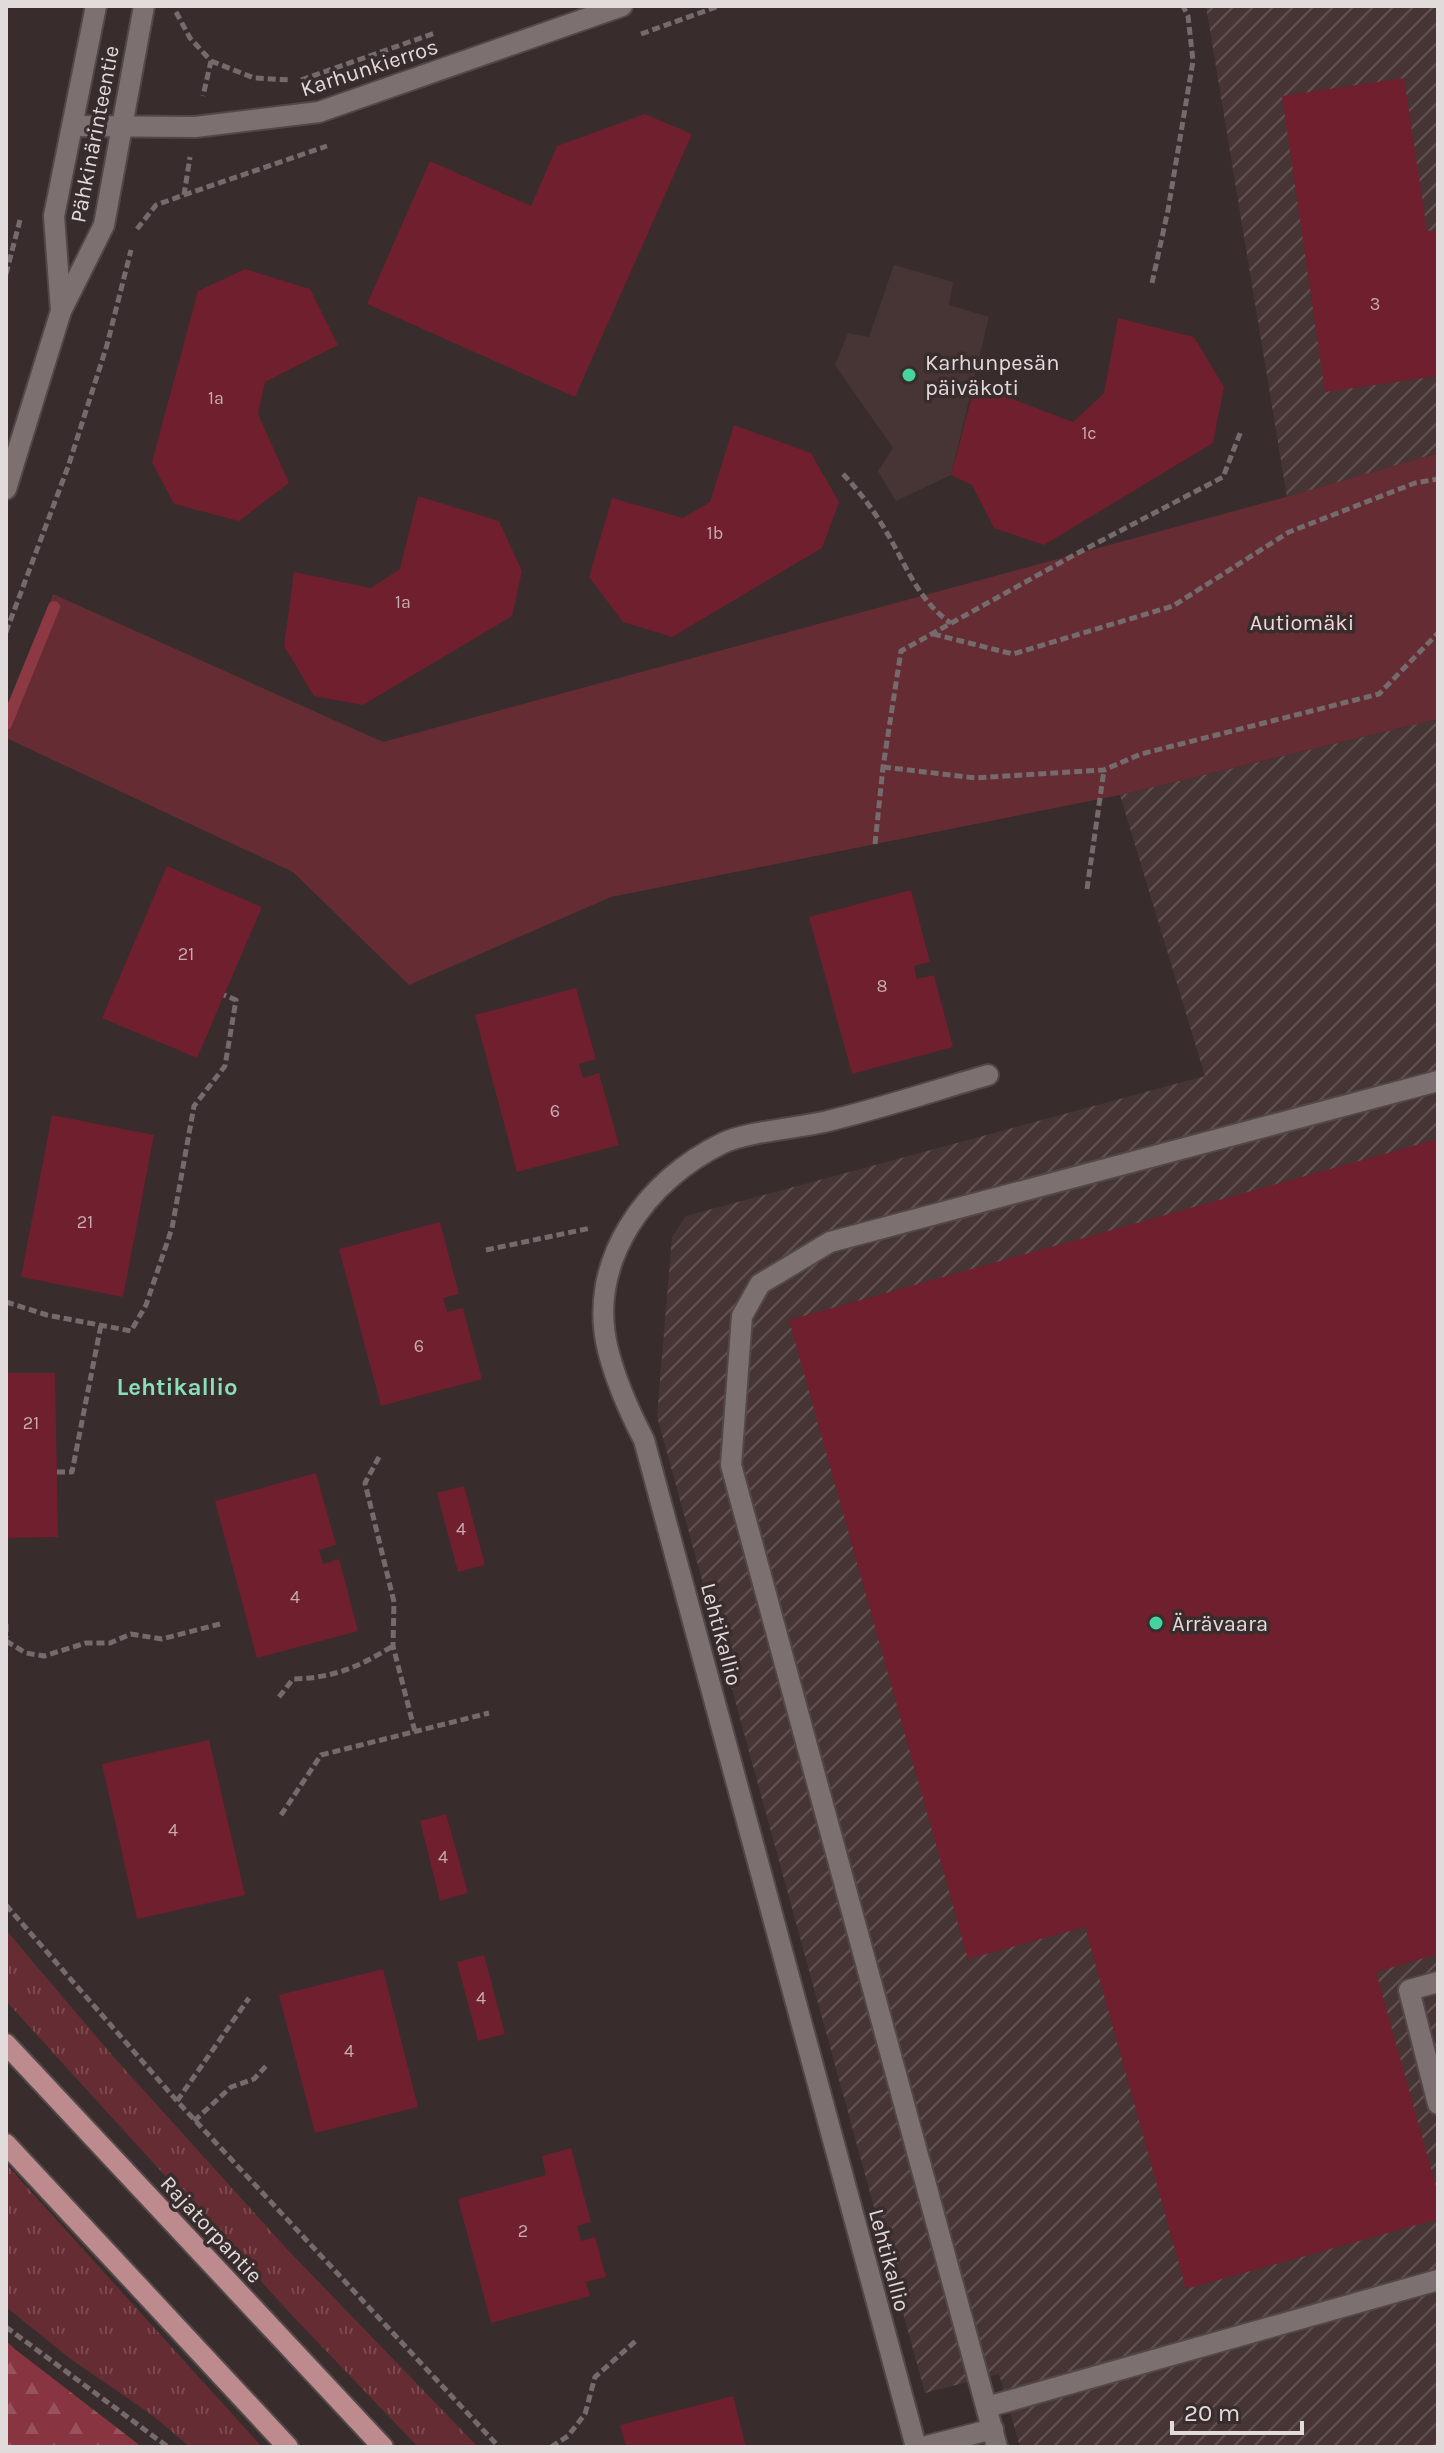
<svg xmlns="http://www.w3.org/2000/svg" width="1444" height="2453" viewBox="0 0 1444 2453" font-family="Karla,sans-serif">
	<defs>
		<pattern id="industrial-furrows" width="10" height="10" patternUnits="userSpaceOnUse" patternTransform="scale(2)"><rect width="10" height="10" fill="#473536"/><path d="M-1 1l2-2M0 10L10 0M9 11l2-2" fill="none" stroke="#615252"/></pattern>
		<pattern id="grass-tufts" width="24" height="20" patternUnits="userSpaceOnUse" patternTransform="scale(2)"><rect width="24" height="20" fill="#652c33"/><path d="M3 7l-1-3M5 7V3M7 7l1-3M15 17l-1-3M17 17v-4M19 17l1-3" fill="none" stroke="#7b4a50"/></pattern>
		<pattern id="forest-firs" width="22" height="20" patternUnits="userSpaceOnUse" patternTransform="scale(2)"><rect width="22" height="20" fill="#883541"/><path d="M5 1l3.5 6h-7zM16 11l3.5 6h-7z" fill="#98525c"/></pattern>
	</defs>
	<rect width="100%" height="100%" fill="#382c2d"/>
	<polygon fill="#473536" points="894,265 953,282 949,305 989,317 951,475 896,501 878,471 893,448 835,365 848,333 869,337"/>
	<g fill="url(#industrial-furrows)">
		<polygon points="1206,6 1438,6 1438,453 1287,497"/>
		<polygon points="1438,719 1438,2447 1020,2447 999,2374 925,2393 657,1416 672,1237 686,1216 1205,1076 1120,795"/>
	</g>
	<g fill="url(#grass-tufts)">
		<polygon points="6,1930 111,2054 285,2247 478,2447 418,2447 288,2311 6,2001"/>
		<polygon points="6,2164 262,2447 190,2447 152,2415 72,2360 6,2307"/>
	</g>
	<polygon fill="url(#forest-firs)" points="6,2341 16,2350 142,2447 6,2447"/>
	<polygon fill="#652c33" points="1438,453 1438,719 1120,795 611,897 409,985 293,872 6,738 53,594 383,742 1286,497"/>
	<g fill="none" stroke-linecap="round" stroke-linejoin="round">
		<polyline stroke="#8c3944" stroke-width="12" points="6,724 54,607"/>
	</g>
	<g fill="#701f2e">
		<polygon points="1404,78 1427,231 1438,230 1438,376 1325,392 1282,96"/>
		<polygon points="645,114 692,134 575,397 367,304 430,161 531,206 557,146"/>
		<polygon points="245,269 310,289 338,345 265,382 258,414 289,483 239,521 174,504 152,462 198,291"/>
		<polygon points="1118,318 1194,337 1224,387 1213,443 1044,545 994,528 972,485 951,475 975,385 1073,422 1104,393"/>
		<polygon points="734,425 811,453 839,502 822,548 672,637 623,622 589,577 612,498 683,518 710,502"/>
		<polygon points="418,496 499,521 522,571 512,616 363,705 314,696 284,646 294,572 371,588 400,569"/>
		<polygon points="167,866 262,907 197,1058 102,1018"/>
		<polygon points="911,890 930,962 914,966 917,979 934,975 953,1047 852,1074 809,917"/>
		<polygon points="576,988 596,1059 579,1064 583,1078 599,1073 619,1145 517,1172 475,1015"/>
		<polygon points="52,1115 154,1135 123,1297 21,1277"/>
		<polygon points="1438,1139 1438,1954 1376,1972 1438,2194 1438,2219 1186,2289 1085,1927 968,1959 789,1320"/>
		<polygon points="440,1222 459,1294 443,1298 447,1312 463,1308 482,1379 381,1406 339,1249"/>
		<polygon points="6,1373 55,1373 58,1537 6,1538"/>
		<polygon points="316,1473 336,1545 319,1550 323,1564 339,1559 358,1631 257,1658 215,1501"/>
		<polygon points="464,1486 485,1565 458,1572 437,1493"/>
		<polygon points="209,1740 245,1895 137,1919 102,1764"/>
		<polygon points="446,1814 468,1893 440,1901 420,1821"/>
		<polygon points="484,1955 505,2034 478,2041 457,1962"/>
		<polygon points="383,1969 418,2107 315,2133 279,1995"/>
		<polygon points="571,2148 591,2222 577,2226 581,2241 595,2237 606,2277 586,2282 590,2296 491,2323 458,2199 546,2175 542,2156"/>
		<polygon points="733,2396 746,2447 626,2447 620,2425"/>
	</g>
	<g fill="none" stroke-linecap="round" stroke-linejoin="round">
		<g stroke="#524848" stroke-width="24">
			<g id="minor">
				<polyline points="73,126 195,127 319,112 622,6"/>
				<polyline points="61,311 54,216 96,6"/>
				<polyline points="6,489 61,311 104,225 144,6"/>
				<polyline points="1438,1982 1409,1990 1438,2104"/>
				<polyline points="987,2407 1438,2280"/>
				<path d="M916,2447L644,1440C629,1411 616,1382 608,1350C586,1262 646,1180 723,1143C746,1132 796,1128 824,1122C879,1109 933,1091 988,1075"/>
				<polyline points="923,2447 993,2429"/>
				<polyline points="997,2447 731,1465 742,1316 760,1284 830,1242 1438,1081"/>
			</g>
		</g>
		<g stroke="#524848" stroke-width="24">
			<g id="major">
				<polyline points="6,2044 383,2447"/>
				<polyline points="6,2144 288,2447"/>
			</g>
		</g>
		<g stroke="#756b6c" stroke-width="5" stroke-dasharray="8 4" stroke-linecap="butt">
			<polyline points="176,12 190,38 211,61 203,96"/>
			<polyline points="641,34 719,6"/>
			<polyline points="211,61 254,78 291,80"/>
			<polyline points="301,80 435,33"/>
			<polyline points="184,195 327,146"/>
			<polyline points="137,229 156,205 184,195 190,157"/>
			<polyline points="6,274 20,220"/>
			<polyline points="1152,283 1168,210 1193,61 1188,16 1183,6"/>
			<path d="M843,474C860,492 875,512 887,533C906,565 919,602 951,623"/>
			<polyline points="6,632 68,467 107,345 131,250"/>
			<polyline points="933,634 1013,654 1173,606 1289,532 1415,483 1438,479"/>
			<polyline points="883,767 976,778 1104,770 1141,754 1379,694 1438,633"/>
			<polyline points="875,844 883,767 901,651 1074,555 1223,477 1241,431"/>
			<polyline points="1087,889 1104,770"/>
			<polyline points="486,1250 591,1228"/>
			<polyline points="6,1302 47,1315 131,1331 146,1305 172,1228 194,1106 225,1066 236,1000 224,995"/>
			<polyline points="379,1457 365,1483 394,1602 393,1646 415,1732"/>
			<polyline points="57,1472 72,1472 101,1325"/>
			<polyline points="6,1624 6,1638"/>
			<polyline points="6,1641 26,1653 44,1656 86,1643 110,1643 131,1634 162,1639 220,1624"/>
			<path d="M279,1697L293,1679C334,1678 358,1667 393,1646"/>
			<polyline points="281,1815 321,1755 489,1713"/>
			<polyline points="6,1905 177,2101 499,2447"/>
			<polyline points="177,2101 249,1998"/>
			<polyline points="194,2121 231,2087 254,2079 267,2065"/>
			<polyline points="6,2327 168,2447"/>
			<polyline points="551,2447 568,2436 585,2414 595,2377 638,2339"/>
		</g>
		<use href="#minor" stroke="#7d7070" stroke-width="20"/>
		<use href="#major" stroke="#bd8a8e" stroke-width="20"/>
	</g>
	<g fill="#46d49e" stroke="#382c2d" stroke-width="3">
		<circle cx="909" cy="375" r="8"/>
		<circle cx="1156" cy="1623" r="8"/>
	</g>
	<g text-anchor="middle" stroke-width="7" stroke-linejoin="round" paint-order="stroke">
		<g font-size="18" fill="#c6acb0">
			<text x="1375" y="310">3</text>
			<text x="216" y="404">1a</text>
			<text x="1089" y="439">1c</text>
			<text x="715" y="539">1b</text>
			<text x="403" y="608">1a</text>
			<text x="186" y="960">21</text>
			<text x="882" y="992">8</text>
			<text x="555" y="1117">6</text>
			<text x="85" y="1228">21</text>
			<text x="419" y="1352">6</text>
			<text x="31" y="1429">21</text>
			<text x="461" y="1535">4</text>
			<text x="295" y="1603">4</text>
			<text x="173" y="1836">4</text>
			<text x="443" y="1863">4</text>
			<text x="481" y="2004">4</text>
			<text x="349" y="2057">4</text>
			<text x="523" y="2237">2</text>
		</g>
		<g font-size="22" fill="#e2dbdb" stroke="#382c2d">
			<text transform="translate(369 67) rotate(-18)" y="8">Karhunkierros</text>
			<text transform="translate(94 134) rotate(-79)" y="8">Pähkinärinteentie</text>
			<text transform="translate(722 1634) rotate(75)" y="8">Lehtikallio</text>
			<text transform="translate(212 2229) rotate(47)" y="8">Rajatorpantie</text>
			<text transform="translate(890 2260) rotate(75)" y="8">Lehtikallio</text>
		</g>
		<g font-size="22" fill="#e2dbdb" stroke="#382c2d" text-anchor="start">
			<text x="925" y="370">Karhunpesän<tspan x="925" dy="25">päiväkoti</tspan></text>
			<text x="1172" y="1631">Ärrävaara</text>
		</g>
		<g font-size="22" fill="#f0d6d7" stroke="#382c2d">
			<text x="1302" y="630">Autiomäki</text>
		</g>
		<g font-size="24" font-weight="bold" fill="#8adfb9" stroke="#382c2d">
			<text x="177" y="1395">Lehtikallio</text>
		</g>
	</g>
	<rect width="1444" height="2453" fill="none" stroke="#e2dbdb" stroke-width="16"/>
	<path d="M1172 2421v12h130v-12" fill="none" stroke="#e2dbdb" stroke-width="4"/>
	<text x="1184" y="2421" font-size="24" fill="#e2dbdb" stroke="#382c2d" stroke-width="6" paint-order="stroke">20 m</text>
</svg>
